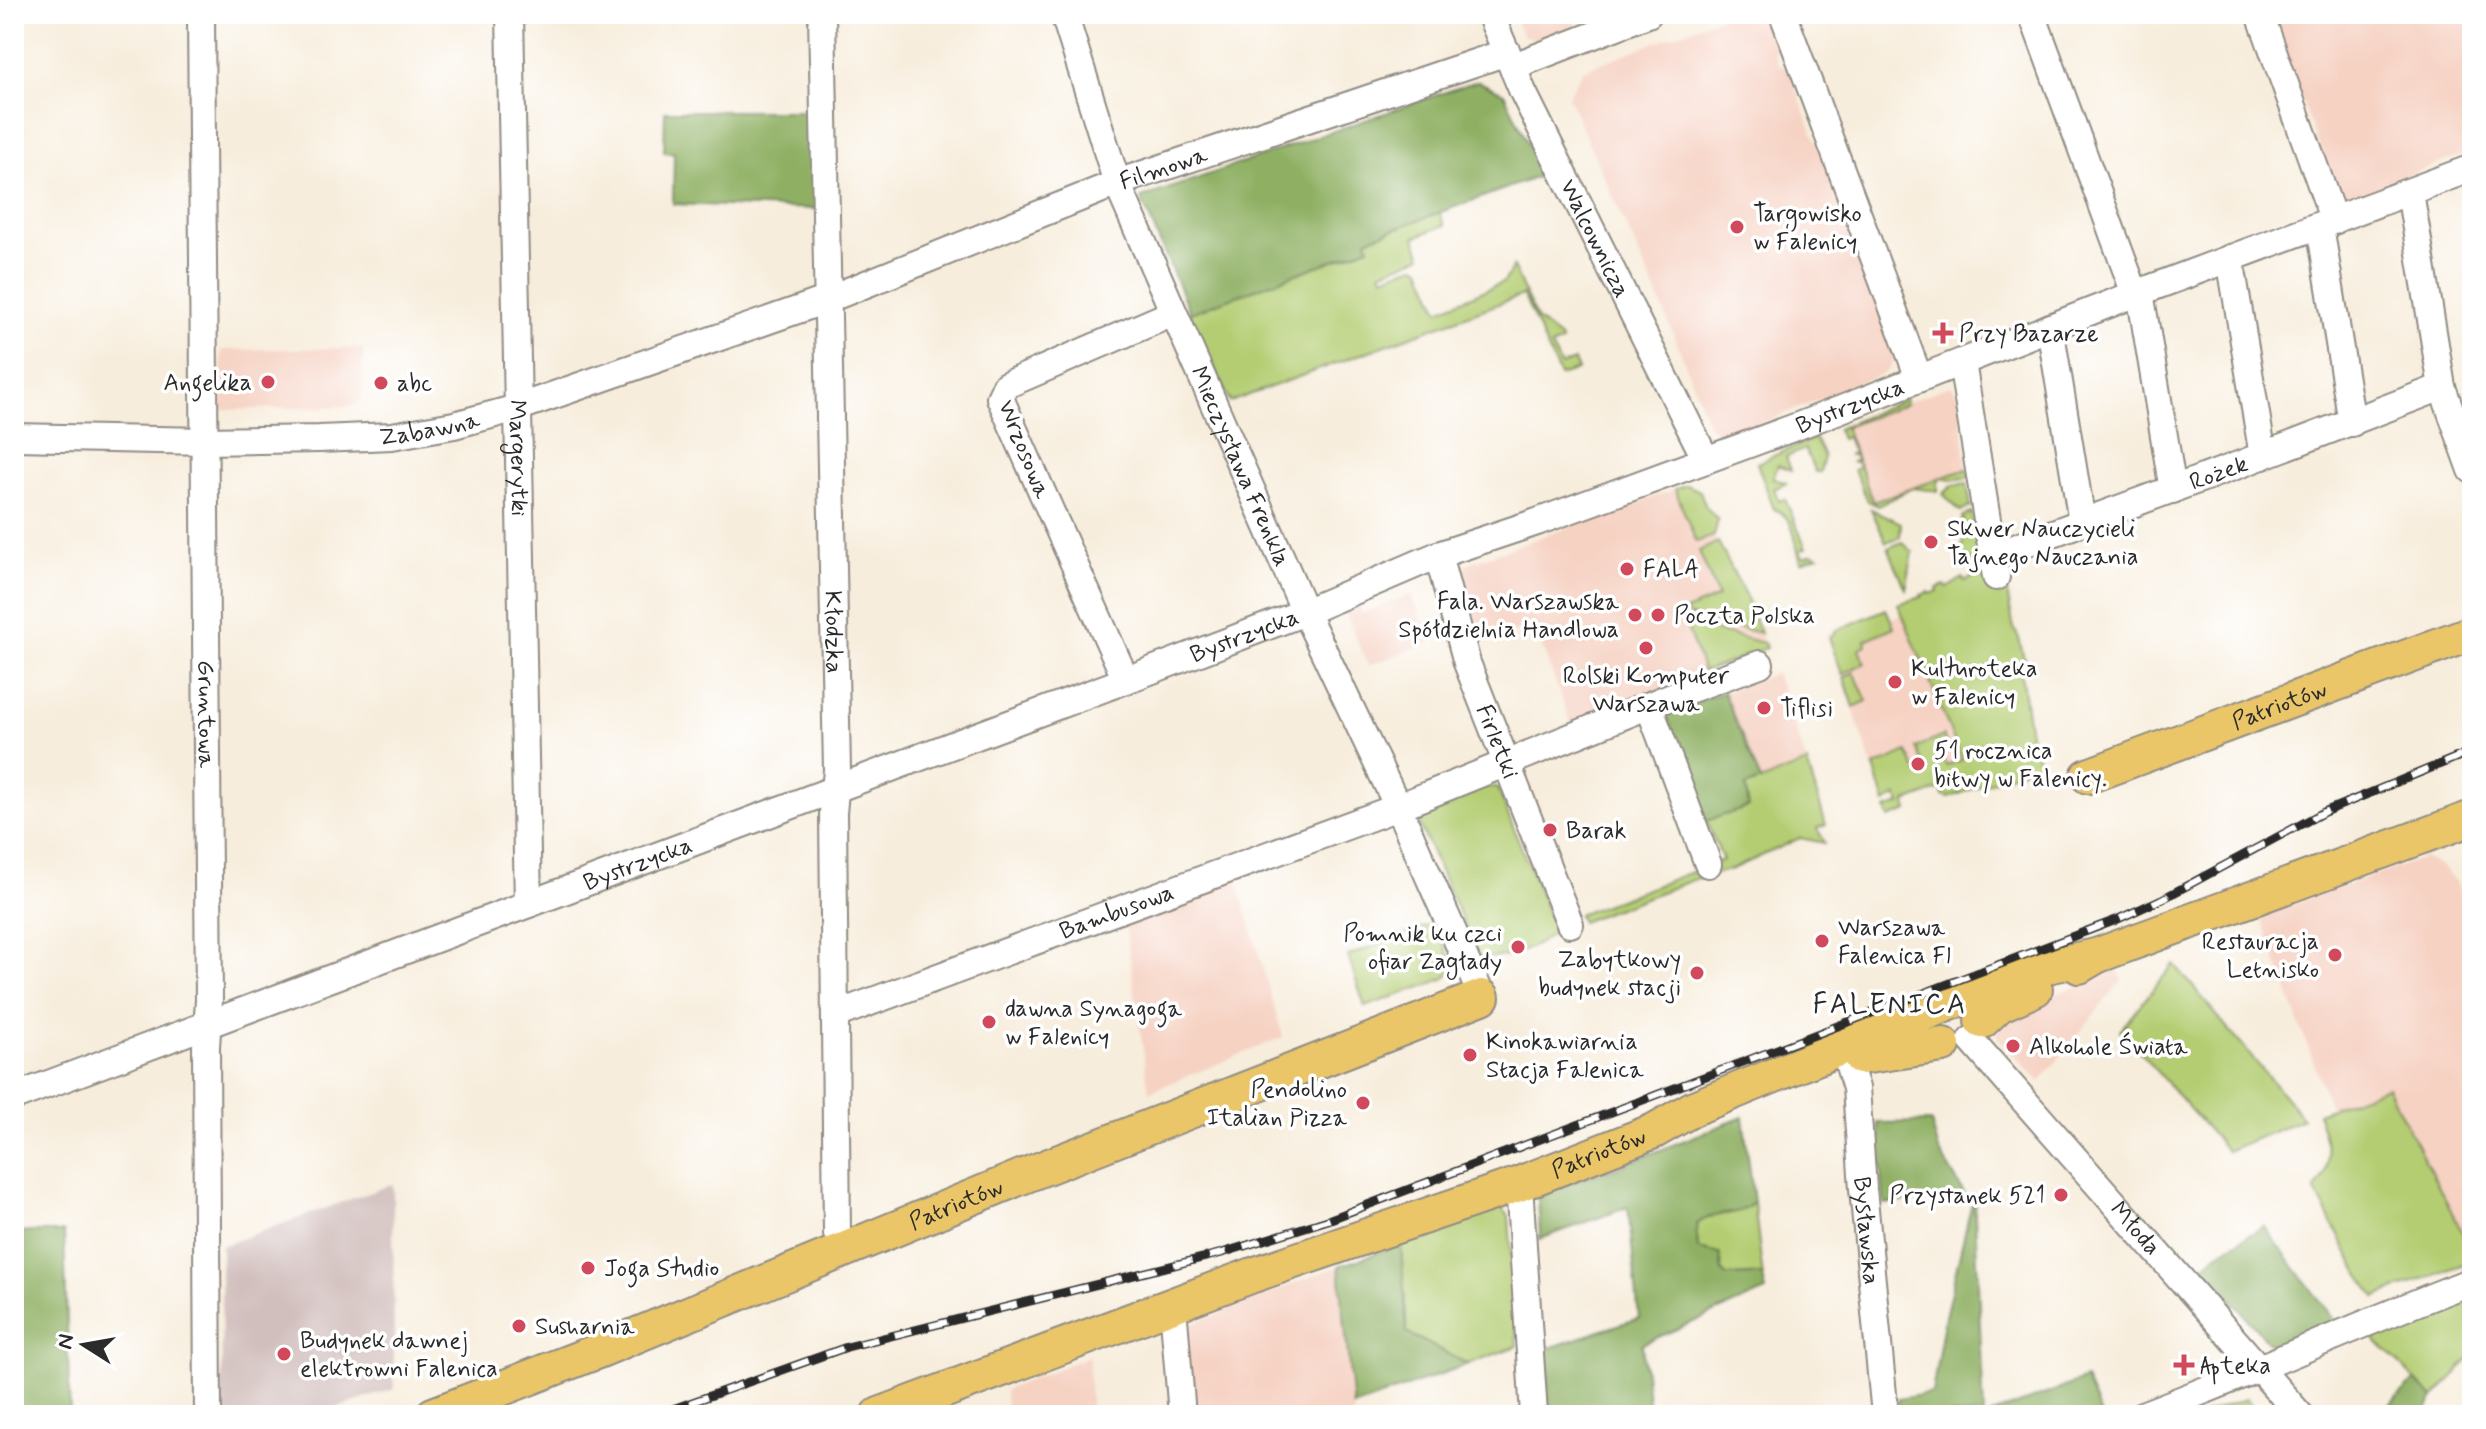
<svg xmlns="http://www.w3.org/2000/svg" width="2486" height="1429" viewBox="0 0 2486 1429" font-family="Mynerve,sans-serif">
	<rect width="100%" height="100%" fill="#fff"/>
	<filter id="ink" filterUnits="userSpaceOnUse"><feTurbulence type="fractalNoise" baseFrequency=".0125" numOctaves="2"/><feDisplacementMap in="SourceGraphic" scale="16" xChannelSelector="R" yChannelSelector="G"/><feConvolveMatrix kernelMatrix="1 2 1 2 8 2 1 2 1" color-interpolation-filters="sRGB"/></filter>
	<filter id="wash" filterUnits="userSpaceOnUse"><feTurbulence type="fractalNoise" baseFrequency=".006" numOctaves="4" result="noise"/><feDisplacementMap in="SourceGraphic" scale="32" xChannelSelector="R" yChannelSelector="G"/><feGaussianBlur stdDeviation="1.8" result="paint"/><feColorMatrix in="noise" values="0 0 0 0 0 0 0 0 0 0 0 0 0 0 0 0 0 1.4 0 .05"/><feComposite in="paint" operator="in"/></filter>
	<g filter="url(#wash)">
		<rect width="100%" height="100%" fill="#f7eddc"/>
		<g fill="#f6d2c3">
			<polygon points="1513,14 1571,14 1577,30 1538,40 1522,35"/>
			<polygon points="1730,14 1768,14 1778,40 1774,54 1779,66 1788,68 1893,345 1894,360 1887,372 1735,434 1719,434 1709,425 1662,306 1568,97 1583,70"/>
			<polygon points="2277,14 2472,14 2472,151 2355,196 2352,191 2337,196 2271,16"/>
			<polygon points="363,348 362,399 354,406 222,410 221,350"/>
			<polygon points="1951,385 1959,397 1967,469 1873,502 1845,427"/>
			<polygon points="1687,485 1700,491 1706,507 1718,520 1714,536 1747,599 1766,648 1571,724 1534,625 1469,648 1455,568"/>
			<polygon points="1412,594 1431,642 1368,666 1344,610 1358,605 1362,613"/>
			<polygon points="1886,609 1891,619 1904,614 1974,789 1949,798 1943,796 1940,789 1900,804 1897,796 1885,803 1828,634"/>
			<polygon points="1776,673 1807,763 1761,781 1724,693"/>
			<polygon points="2424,858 2444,868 2457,884 2472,923 2472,1251 2387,1087 2330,1107 2260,916"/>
			<polygon points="1237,880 1283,1037 1149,1092 1125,923"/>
			<polygon points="2117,969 2122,980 2040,1082 1998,1038 1998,1031 2032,1005"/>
			<polygon points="1339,1266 1354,1415 1194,1415 1186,1326"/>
			<polygon points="1089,1356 1090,1410 1093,1410 1094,1415 1006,1415 1005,1390"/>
		</g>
		<polygon fill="#d1bfbd" points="393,1184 394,1389 316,1415 222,1415 221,1246"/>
		<g fill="#b4cd72" stroke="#707c4e" stroke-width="2">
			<polygon points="1439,212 1445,225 1415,237 1422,256 1381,272 1383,277 1415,265 1421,268 1439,310 1504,282 1513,267 1537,320 1561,339 1561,342 1551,347 1561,366 1574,361 1578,370 1560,376 1523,295 1230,402 1190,313 1369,247 1367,239"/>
			<polygon points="1905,399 1906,404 1845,427 1873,502 1966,469 1972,477 1951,480 1942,478 1938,483 1938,491 1912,488 1878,506 1868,501 1854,470 1859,467 1857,462 1851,462 1856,460 1854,455 1848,455 1853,453 1847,437 1841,439 1837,429"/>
			<path d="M1815,438L1824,457L1820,472H1815L1805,449L1786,457L1791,470L1778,465L1773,478L1786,483L1774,489L1779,501L1785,499L1806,548L1800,550L1803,557L1812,554L1818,556L1801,562C1793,541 1798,519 1774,509L1757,463Z"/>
			<polygon points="1967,483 1971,507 1960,511 1943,494 1952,486"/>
			<polygon points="1687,485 1700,491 1706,507 1718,520 1714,536 1696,542 1675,489"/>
			<polygon points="1871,509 1901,523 1900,537 1886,542"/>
			<polygon points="1972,513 1981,565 1978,566 1960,552 1964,538 1962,517"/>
			<polygon points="1718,542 1747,599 1760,633 1690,616 1686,611 1718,597 1699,551"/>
			<polygon points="1902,542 1913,552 1906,589 1888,548"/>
			<polygon points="1986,569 2004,577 2014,629 2019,638 2024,659 2019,661 2031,741 2040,763 1949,798 1943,796 1941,789 1906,802 1908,811 1889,818 1886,809 1901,804 1897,796 1885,803 1874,767 1907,752 1917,772 1925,768 1916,748 1943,736 1947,746 1940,749 1946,766 1962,760 1898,604 1922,597 1921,595 1929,592 1931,594 1938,591 1937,588 1945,585 1947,588 1963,578 1965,581 1972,578 1972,575"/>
			<polygon points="1886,609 1894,627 1865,640 1866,645 1859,649 1865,663 1842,674 1829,637 1835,634 1835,631"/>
			<polygon points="1691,625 1764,643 1766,648 1703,672 1687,627"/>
			<polygon points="1854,672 1867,701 1854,707 1844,677"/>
			<polygon points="1807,763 1826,825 1817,828 1825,843 1800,838 1733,869 1698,878 1581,922 1578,915 1723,860 1706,821 1749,807 1745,787"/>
			<polygon points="1485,787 1497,787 1555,931 1540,943 1512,956 1479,958 1416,817 1422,812"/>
			<polygon points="1429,925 1433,936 1440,934 1454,968 1444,979 1365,1007 1348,956"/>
			<polygon points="2174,964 2295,1109 2303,1119 2227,1151 2120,1030"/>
			<path d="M2387,1087L2472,1251V1261L2376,1297L2359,1274L2315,1190C2336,1164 2327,1141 2317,1113Z"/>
			<path d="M1754,1202L1763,1278C1752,1271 1738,1278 1726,1276L1722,1271L1721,1259L1716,1253L1698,1249L1696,1225C1712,1209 1740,1218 1754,1202Z"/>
			<polygon points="1501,1207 1509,1216 1517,1346 1468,1364 1407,1333 1401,1245"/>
			<polygon points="2469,1296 2472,1302 2472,1356 2434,1398 2372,1337 2402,1326 2400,1321"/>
			<polygon points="2246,1399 2260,1415 2201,1415"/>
		</g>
		<g fill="#8fb064" stroke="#5d6e48" stroke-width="2">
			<polygon points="1477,81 1504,93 1543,175 1367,239 1369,247 1190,313 1141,198"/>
			<polygon points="665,111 815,111 817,209 673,204 674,153 664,152"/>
			<polygon points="1723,692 1761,781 1745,787 1749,807 1706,821 1665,714"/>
			<path d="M1743,1117L1754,1202C1738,1220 1714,1208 1696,1225L1698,1249L1720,1254L1722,1271L1726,1276L1759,1275L1763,1278L1766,1291L1642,1344L1649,1410L1631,1415H1549L1546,1349L1639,1318L1628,1207L1540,1239L1538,1195L1625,1164Z"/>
			<polygon points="1931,1122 1939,1151 1965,1195 1884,1204 1878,1123"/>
			<polygon points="1974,1194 1984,1415 1900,1415 1898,1399 1932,1393 1944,1321"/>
			<polygon points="2264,1226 2337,1324 2278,1345 2270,1344 2203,1267 2217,1254"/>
			<polygon points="14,1232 64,1232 70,1415 14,1415"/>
			<polygon points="1401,1245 1407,1333 1468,1364 1353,1407 1339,1266"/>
			<polygon points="2085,1379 2101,1415 1990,1415"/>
			<polygon points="2415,1380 2434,1398 2424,1415 2379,1415"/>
		</g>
	</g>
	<g filter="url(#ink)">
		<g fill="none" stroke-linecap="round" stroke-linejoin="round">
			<g stroke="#918c84" stroke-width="30">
				<g id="minor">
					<path id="s1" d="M201,14L209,1000L206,1047L208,1415"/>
					<path id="s2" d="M510,14L528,904"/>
					<path id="s3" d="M822,14L837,770L833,813L837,1234L843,1250"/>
					<path id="s4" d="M1064,14L1117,183L1305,612L1398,807L1482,997"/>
					<path id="s5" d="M1490,14L1523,92L1706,460"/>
					<polyline points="1783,14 1919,378"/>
					<polyline points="2032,14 2135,294"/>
					<polyline points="2260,14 2334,221"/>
					<polyline points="1514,66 1648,14"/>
					<polyline points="2410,192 2442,387 2472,470"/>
					<polyline points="2320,226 2352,423"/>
					<polyline points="2230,258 2263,456"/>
					<polyline points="2140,292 2173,490"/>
					<polyline points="2050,327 2082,522"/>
					<polyline points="1962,362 1996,577"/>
					<path id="s6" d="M14,437L205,441L319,439L392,436L454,425L517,408L826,300L1117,183L1507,52"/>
					<path id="s7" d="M1438,555L1467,663L1570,924"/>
					<path id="s8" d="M1993,555L2233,467L2442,387"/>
					<polyline points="1126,680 1000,398 1006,385 1173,313"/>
					<polyline points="1649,706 1708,864"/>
					<path id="s9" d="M835,1015L1398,807L1672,696L1760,664"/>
					<path id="s10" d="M1971,1040L2300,1415"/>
					<path id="s11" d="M1843,1047L1856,1088L1863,1189L1885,1415"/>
					<path id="s12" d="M14,1097L1126,680L1305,612L1438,555L1537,522L1798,426L2135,294L2472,168"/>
					<polyline points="1519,1184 1534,1415"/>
					<polyline points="1173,1306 1182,1415"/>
					<path d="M2142,1415C2253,1373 2361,1323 2472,1281"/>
				</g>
			</g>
			<g stroke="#918c84" stroke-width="38">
				<g id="major">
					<path id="s13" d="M2088,776L2472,633"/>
					<polyline points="2079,966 2096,956 2472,818"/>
					<polyline points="1982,1021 1999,1005 2035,989"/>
					<polyline points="1861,1057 1943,1045"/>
					<path id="s14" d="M433,1415L598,1351L1026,1175L1482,997"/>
					<path id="s15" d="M879,1415L1253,1275L1519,1184L1654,1131L1694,1108L2033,969L2096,956"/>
				</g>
			</g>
			<use href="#minor" stroke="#fff" stroke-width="26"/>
			<use href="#major" stroke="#eac669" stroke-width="34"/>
			<g stroke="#2b2b2b" stroke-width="9">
				<polyline id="rail" points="656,1415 847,1347 1222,1253 1328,1220 2116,920 2164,898 2324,812 2472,751"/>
			</g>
			<use href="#rail" stroke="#fff" stroke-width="6" stroke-dasharray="18" stroke-linecap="butt"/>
		</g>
	</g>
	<g fill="#d1495b" stroke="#fff" stroke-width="3">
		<circle cx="1737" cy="227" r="8"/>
		<path d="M1939 321h8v8h8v8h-8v8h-8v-8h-8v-8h8z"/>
		<circle cx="268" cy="382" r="8"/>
		<circle cx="381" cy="383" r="8"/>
		<circle cx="1931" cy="542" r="8"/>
		<circle cx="1627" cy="569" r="8"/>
		<circle cx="1635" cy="615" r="8"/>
		<circle cx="1658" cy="615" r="8"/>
		<circle cx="1646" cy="648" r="8"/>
		<circle cx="1895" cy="682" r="8"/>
		<circle cx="1764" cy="708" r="8"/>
		<circle cx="1918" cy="764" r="8"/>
		<circle cx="1550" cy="830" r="8"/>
		<circle cx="1822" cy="941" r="8"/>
		<circle cx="1518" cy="947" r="8"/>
		<circle cx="2335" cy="955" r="8"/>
		<circle cx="1697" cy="973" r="8"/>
		<circle cx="989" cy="1022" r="8"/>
		<circle cx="2013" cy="1046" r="8"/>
		<circle cx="1470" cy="1055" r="8"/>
		<circle cx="1363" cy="1103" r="8"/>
		<circle cx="2061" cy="1195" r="8"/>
		<circle cx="588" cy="1268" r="8"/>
		<circle cx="519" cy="1326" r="8"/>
		<circle cx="284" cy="1354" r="8"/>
		<path d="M2180 1353h8v8h8v8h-8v8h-8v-8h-8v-8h8z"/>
	</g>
	<g text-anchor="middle" stroke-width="7" stroke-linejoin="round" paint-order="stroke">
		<g font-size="24" fill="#2b2b2b" stroke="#fff">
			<text dy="8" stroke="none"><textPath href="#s6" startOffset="1196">Filmowa</textPath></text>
			<text dy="8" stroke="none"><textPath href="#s5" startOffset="248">Walcownicza</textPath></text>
			<text dy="8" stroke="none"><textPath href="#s12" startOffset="1962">Bystrzycka</textPath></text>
			<text dy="8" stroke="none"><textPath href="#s6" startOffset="416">Zabawna</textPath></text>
			<text transform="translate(1025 449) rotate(68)" y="8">Wrzosowa</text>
			<text dy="8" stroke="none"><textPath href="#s2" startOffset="444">Margerytki</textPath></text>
			<text dy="8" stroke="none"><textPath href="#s4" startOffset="486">Mieczysława Frenkla</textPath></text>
			<text dy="8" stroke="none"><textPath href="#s8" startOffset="240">Rożek</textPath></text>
			<text dy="8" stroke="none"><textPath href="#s3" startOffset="618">Kłodzka</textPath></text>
			<text dy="8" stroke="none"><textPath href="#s12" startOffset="1314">Bystrzycka</textPath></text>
			<text dy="8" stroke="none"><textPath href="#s13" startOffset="204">Patriotów</textPath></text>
			<text dy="8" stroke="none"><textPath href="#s1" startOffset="700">Gruntowa</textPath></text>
			<text dy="8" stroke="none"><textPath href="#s7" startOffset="196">Firletki</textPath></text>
			<text dy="8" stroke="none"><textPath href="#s12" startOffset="666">Bystrzycka</textPath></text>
			<text dy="8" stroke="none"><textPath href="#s9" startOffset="300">Bambusowa</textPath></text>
			<text dy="8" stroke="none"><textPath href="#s15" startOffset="766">Patriotów</textPath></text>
			<text dy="8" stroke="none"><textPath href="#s14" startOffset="564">Patriotów</textPath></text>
			<text dy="8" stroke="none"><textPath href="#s10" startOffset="250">Młoda</textPath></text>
			<text dy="8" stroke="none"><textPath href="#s11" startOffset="186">Bysławska</textPath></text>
		</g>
		<g font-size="24" fill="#2b2b2b" stroke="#fff" text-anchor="start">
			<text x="1753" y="221">Targowisko<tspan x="1753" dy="28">w Falenicy</tspan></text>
			<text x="1959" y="341">Przy Bazarze</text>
			<text x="252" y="390" text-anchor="end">Angelika</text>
			<text x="397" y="391">abc</text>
			<text x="1947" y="536">Skwer Nauczycieli<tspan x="1947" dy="28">Tajnego Nauczania</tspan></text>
			<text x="1643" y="577">FALA</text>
			<text x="1619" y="609" text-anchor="end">Fala. Warszawska<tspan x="1619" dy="28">Spółdzielnia Handlowa</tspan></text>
			<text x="1674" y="623">Poczta Polska</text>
			<text x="1911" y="676">Kulturoteka<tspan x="1911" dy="28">w Falenicy</tspan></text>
			<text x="1646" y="683" text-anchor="middle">Rolski Komputer<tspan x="1646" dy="28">Warszawa</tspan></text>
			<text x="1780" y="716">Tiflisi</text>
			<text x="1934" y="758">51 rocznica<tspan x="1934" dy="28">bitwy w Falenicy.</tspan></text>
			<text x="1566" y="838">Barak</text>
			<text x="1838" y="935">Warszawa<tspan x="1838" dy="28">Falenica Fl</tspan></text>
			<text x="1502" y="941" text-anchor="end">Pomnik ku czci<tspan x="1502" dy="28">ofiar Zagłady</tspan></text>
			<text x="2319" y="949" text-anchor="end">Restauracja<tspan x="2319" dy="28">Letnisko</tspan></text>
			<text x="1681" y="967" text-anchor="end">Zabytkowy<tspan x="1681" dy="28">budynek stacji</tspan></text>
			<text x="1005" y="1016">dawna Synagoga<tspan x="1005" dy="28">w Falenicy</tspan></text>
			<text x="1486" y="1049">Kinokawiarnia<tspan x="1486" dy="28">Stacja Falenica</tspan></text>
			<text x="2029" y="1054">Alkohole Świata</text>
			<text x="1347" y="1097" text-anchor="end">Pendolino<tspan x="1347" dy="28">Italian Pizza</tspan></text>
			<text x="2045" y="1203" text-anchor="end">Przystanek 521</text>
			<text x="604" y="1276">Joga Studio</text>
			<text x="535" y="1334">Susharnia</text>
			<text x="300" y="1348">Budynek dawnej<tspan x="300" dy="28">elektrowni Falenica</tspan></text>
			<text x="2200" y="1373">Apteka</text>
		</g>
		<g font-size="28" letter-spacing="2" fill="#2b2b2b" stroke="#fff">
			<text x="1890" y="1013">FALENICA</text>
		</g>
	</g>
	<rect width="2486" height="1429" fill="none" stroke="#fff" stroke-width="48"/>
	<g transform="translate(84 1345) rotate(281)" stroke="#ffffff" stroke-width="6" paint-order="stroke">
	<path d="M0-6L14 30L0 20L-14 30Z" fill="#2b2b2b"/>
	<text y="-12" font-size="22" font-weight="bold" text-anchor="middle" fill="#2b2b2b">N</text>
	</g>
</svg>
